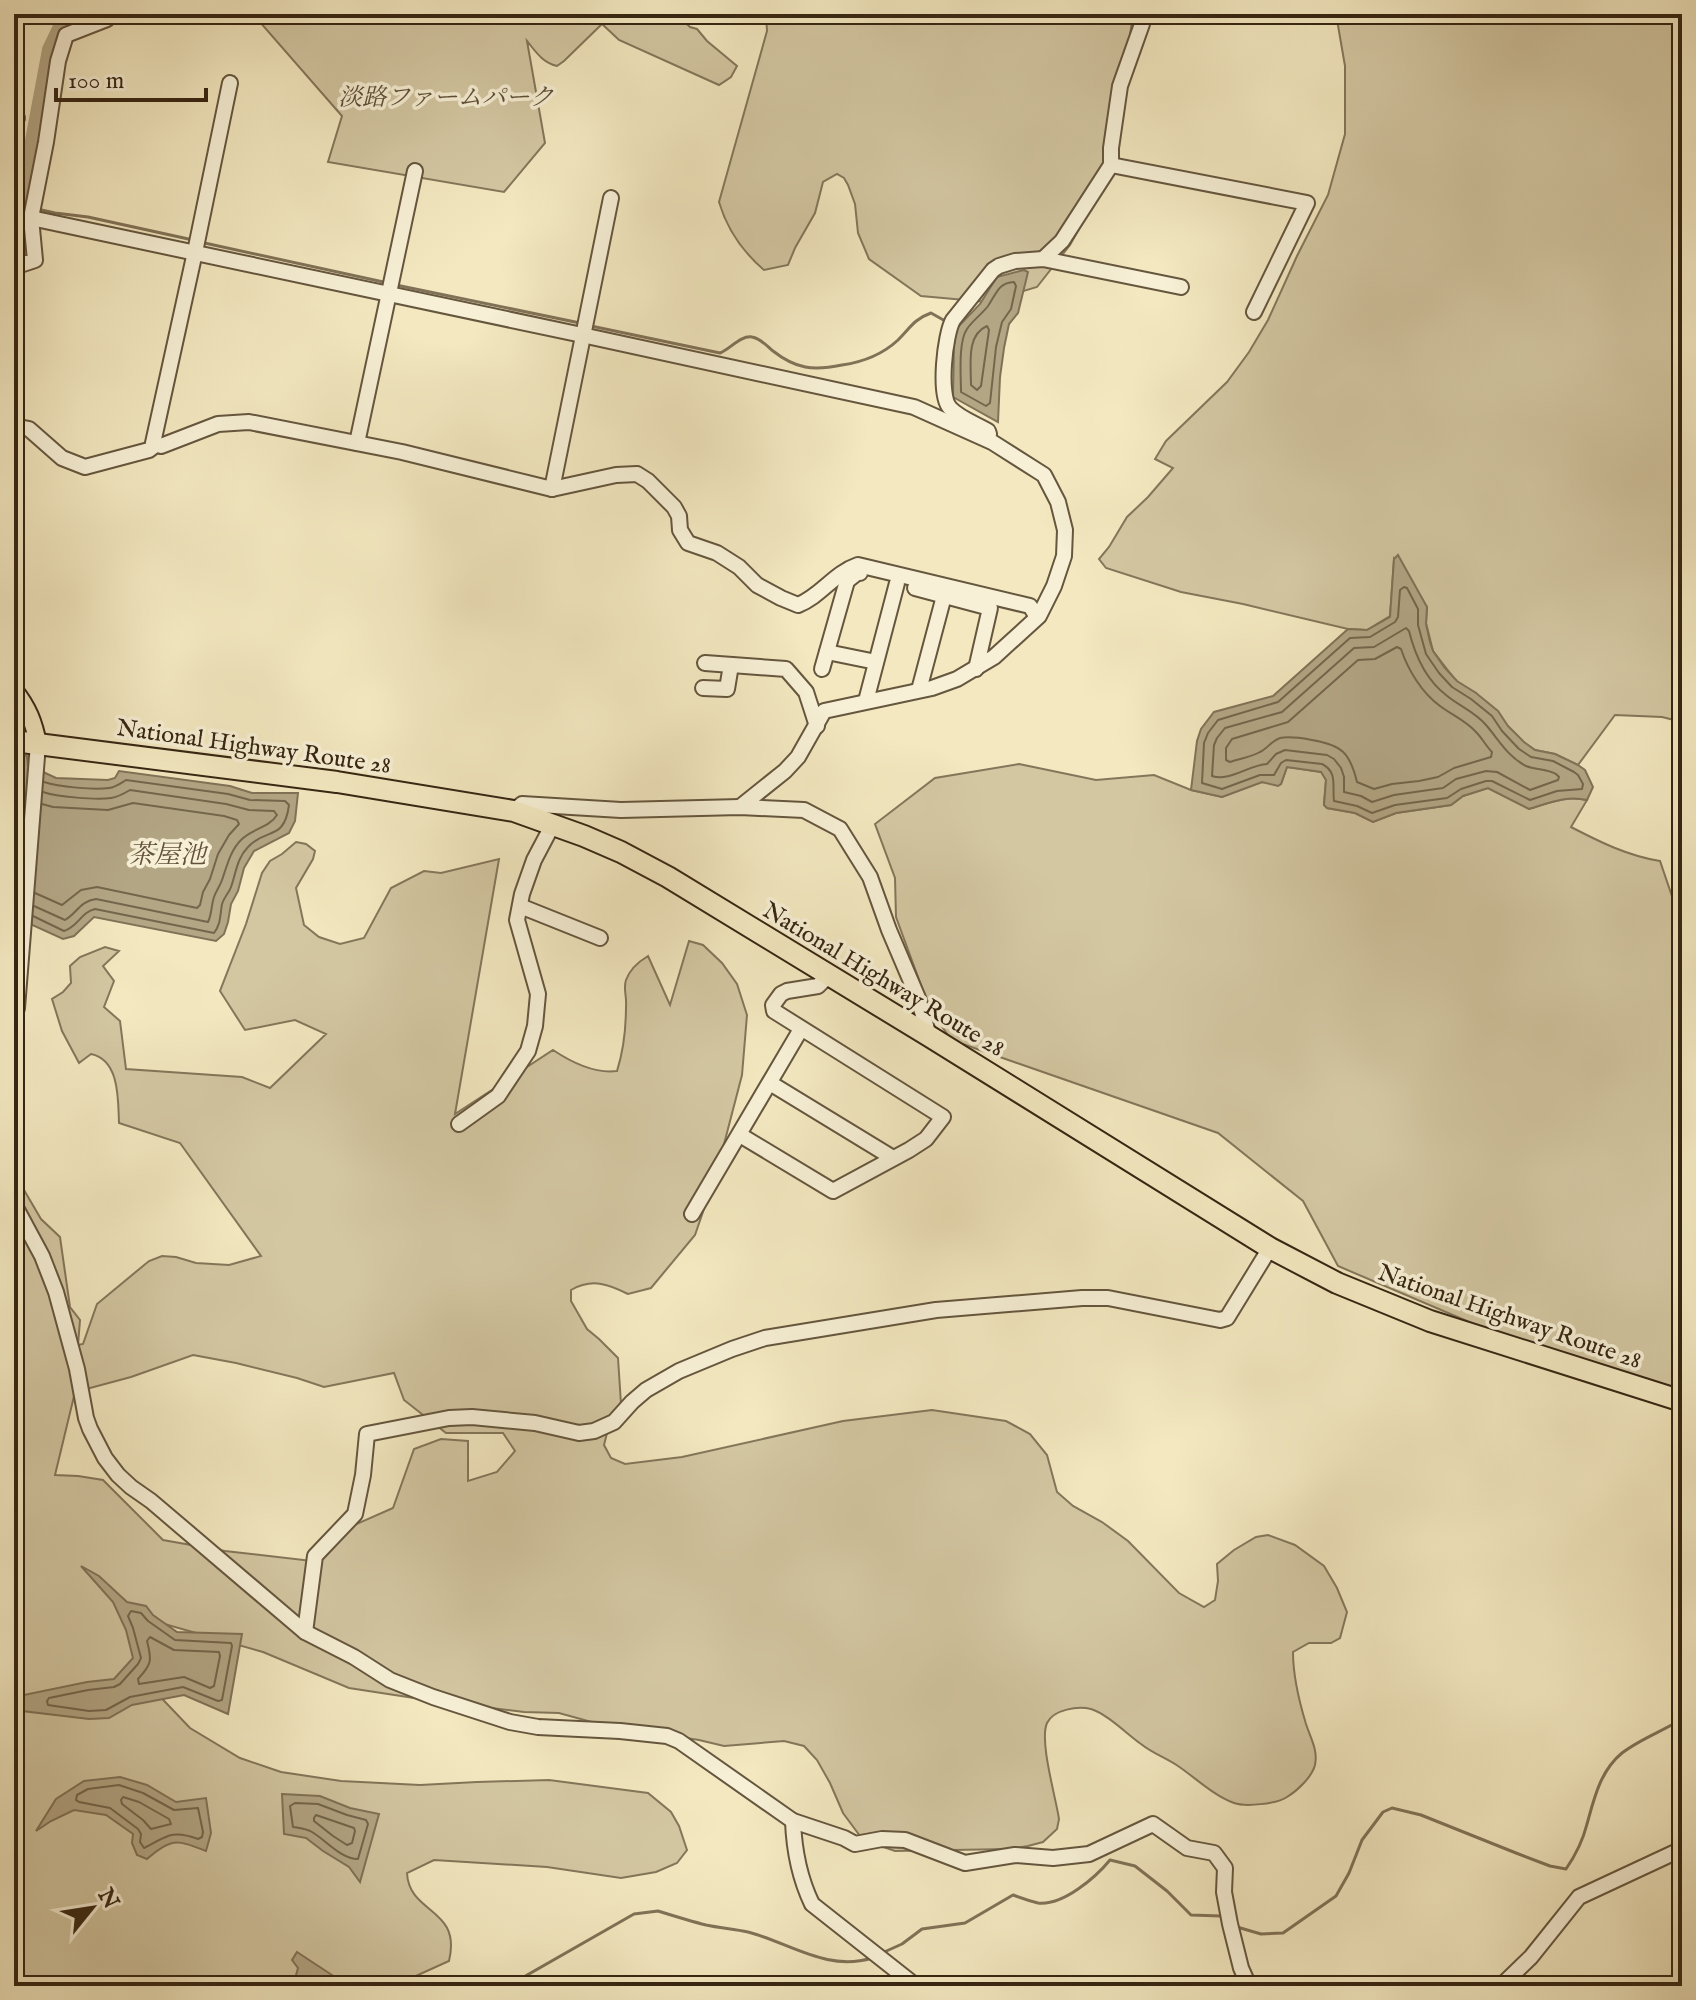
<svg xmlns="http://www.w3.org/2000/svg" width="1696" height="2000" viewBox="0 0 1696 2000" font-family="'IM FELL English','Noto Serif JP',serif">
	<rect width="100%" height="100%" fill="#f3e8c0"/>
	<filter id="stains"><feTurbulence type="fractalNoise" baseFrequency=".0025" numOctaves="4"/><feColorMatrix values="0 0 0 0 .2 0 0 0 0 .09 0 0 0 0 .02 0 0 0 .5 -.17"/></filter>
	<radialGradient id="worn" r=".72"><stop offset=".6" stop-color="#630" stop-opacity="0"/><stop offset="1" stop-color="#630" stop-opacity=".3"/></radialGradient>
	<g fill="#d3c7a2" stroke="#84765a" stroke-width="2" fill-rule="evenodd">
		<path d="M253,14H677L690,27L697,29L707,41L737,66L731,77L719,85L619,40L602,24L564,61L557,66C542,62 536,52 527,41L545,143L504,192L328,162L342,116Z"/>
		<path d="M766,14H1133L1126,64L1101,190L1070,245L1037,287L987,302L921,296L869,259L858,233L855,204L848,185L844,178L837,174L823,182L815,213L795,248L788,265L764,270C743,252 727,229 719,202L767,31Z"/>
		<polygon points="1336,14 1682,14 1682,722 1662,717 1615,715 1578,765 1555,754 1535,750 1523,742 1476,693 1457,682 1433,651 1426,623 1427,607 1394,559 1390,616 1367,630 1348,629 1243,604 1181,592 1106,568 1099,559 1109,547 1127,517 1148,497 1173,468 1155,459 1166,441 1227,382 1249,352 1268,320 1297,256 1328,195 1345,134 1345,66"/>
		<path d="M1019,764L1096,780L1154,775L1191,790L1222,797L1262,782L1281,784L1287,767L1322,772L1326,780L1324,804L1327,808L1355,813L1373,822L1396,813L1451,805L1463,796L1488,788L1529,809C1549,803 1566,795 1587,800L1571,827C1600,842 1628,856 1660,861L1677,911L1682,912V1393L1481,1327L1338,1266L1303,1201L1218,1133L951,1040L929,1007L896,917L895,878L875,824L935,778Z"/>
		<path d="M296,842L306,844L315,851L313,859L296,888L304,925L319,937L340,944L364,938L391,888L424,871L441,873L499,859L455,1114L553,1050C571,1062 594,1074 617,1071C624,1049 626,1028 626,1006C627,997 623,988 626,980C630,969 638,962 648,956L670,1005L689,941L703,945L722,963L737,984L747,1015L742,1075L717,1171L695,1235L651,1288L628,1294C608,1284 592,1278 571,1290V1301L587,1329L599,1339L618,1358L621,1404L618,1423L607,1433L604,1445L611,1458L625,1464L682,1457L843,1421L932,1410L1006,1421L1030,1434L1047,1455L1057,1492L1073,1506L1102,1522L1128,1541L1179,1593L1204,1607L1215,1600L1218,1581L1217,1564L1234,1550L1256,1537L1268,1535L1295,1545L1324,1566L1337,1588L1347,1612L1340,1638L1331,1643H1309L1293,1652C1293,1677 1299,1701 1306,1724C1311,1739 1318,1750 1315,1765C1312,1777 1297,1791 1287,1797C1277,1804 1245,1807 1234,1803C1213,1795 1197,1779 1178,1766C1166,1758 1152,1753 1141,1744C1127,1734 1107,1714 1091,1709C1078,1706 1054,1709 1047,1723C1039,1741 1056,1798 1059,1819L1057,1829L1043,1842L1028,1846L1009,1849L895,1851L863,1840L843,1813L830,1783L817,1760L804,1746L784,1741L724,1746L699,1740L606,1726L559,1713L524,1712L440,1702L349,1688L263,1652L154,1621L146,1682L190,1728L240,1758L281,1772L341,1781L420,1785L477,1782L549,1780L648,1793L671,1812L679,1826L687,1850L677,1863L656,1872L621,1878L547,1867L434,1860L407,1873C409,1915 462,1907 449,1961L407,1980L382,1986H14V1150L22,1163L24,1190L41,1219L60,1237L70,1307L80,1320L78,1345L83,1344L97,1304L149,1261L162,1256L176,1257L196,1263L229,1265L261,1256L180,1143L119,1123C118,1100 120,1060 91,1054L79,1063L62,1031L52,999L63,992L71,983L70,966L80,957L105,947L119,951L103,966L114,981L104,1007L120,1021L126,1069L242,1077L270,1088L326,1034L295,1020L245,1030L220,991L246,924L262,873L270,861L282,854ZM193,1355L236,1363L297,1378L324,1387L394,1373L404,1400L446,1433H503L515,1451L497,1472L468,1481V1441L441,1439L414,1449L393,1508L352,1526L312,1561L225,1551L163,1540L103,1480L78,1476L55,1475L75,1392L131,1377Z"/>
	</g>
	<g fill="#b3a685" stroke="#817257" stroke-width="2">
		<polygon points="1024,270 1028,272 1018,313 1009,324 1004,348 1000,377 998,422 953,397 954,345 957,328 980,304 997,277"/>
		<path d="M1398,555L1427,607L1426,624L1430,642L1433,651L1445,668L1457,681L1476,693L1498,711L1508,726L1524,742L1535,750L1555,754L1578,765L1585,770L1593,787L1587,800C1566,795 1549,803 1529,809L1488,788L1463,796L1451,805L1396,813L1373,822L1355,813L1327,808L1324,805L1326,780L1321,772L1287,767L1281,784L1278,786L1262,782L1222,797L1191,790L1197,741L1201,729L1214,712L1273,696L1348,629L1367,630L1390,617L1394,559Z"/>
		<polygon points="14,753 27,756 28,765 56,778 108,780 115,778 119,771 230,786 252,793 298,793 295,821 289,833 254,851 244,868 238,891 231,904 228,922 224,934 216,941 94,917 74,936 63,939 26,922 14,927"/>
		<polygon points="81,1566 99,1576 127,1602 146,1606 153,1615 177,1632 242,1634 228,1714 184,1695 132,1705 109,1718 89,1719 14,1710 14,1697 87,1682 114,1679 133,1658 126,1630 113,1602"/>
		<path d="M120,1777L147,1785L176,1802L206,1798L211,1833L206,1851C177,1840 172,1837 147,1859L137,1855L132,1843L133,1834L106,1815L74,1810L51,1821L36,1831L56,1799L84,1781Z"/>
		<polygon points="282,1794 320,1796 350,1808 379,1814 360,1882 349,1867 323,1851 306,1838 284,1834"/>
		<polygon points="297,1952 341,1981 346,1986 293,1986 298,1968 292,1960"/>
	</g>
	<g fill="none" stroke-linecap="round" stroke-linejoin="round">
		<g stroke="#74664c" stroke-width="2">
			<path d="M1014,282L1016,286L1011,309L1002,322L996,347L990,403L986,406L961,392C961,376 958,342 967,329C973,320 982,314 988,306C997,293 998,283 1014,282Z"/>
			<path d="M987,326L989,330L981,386L977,390L971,385C971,364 966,335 987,326Z"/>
			<path d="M1404,587L1407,588L1418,609V625L1426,654L1439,673L1452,687L1471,699L1492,716L1502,731L1519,749L1531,757L1553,761L1574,772L1578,775L1583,784L1582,789L1557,791L1530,800L1492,781H1486L1461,789L1447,798L1395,805L1372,813L1357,806L1334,801C1332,786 1338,772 1322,764L1286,760L1281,763L1274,775H1260L1222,789L1202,783L1204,743L1208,733L1218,720L1278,702L1350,638L1370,637L1395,622L1398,617L1400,590Z"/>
			<path d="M1406,628L1409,631C1415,655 1425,679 1446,695C1459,706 1475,712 1486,725C1499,740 1508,757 1526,766C1536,770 1547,769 1556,774L1559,777L1558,780L1530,790L1497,772L1486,771L1456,779L1443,788L1394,795L1372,802L1361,796L1344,792V777L1341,768L1334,759L1327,755L1285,750L1276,754L1267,764C1249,765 1229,782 1212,776L1214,745L1217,738L1225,728L1282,712L1354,648L1374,647Z"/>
			<path d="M1397,647L1401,649C1408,670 1422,693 1440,706C1452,715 1466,721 1476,732C1482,738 1486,746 1492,752L1491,757L1454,768L1438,777L1419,781L1392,784L1374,789L1357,782C1350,753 1342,745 1312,740C1301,738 1291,736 1280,738C1271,741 1267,749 1260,752C1251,757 1239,759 1230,762L1226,760V748L1232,739L1288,722L1358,660L1375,659Z"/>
			<polyline points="35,893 62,905 81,890 97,887 197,908 200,905 203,892 210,879 218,854 229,835 239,824 237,820 224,816 133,803 108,810 53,807 42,804"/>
			<path d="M34,906L65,920C77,913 80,901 96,899L208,922C212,914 211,906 214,897C216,891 220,886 222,880C227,866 230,851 241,840C251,829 269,828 277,815L274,811L249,810L226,804L130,790C125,793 118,797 111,798C96,800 57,797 43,792"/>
			<path d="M33,916L64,931C78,927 81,912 95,909L214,933C221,924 220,915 222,904C224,897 229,893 231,887C236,873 237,858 248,847C266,827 284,842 289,805L285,801L250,800L228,794L126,780C121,783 116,787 109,788C94,790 59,787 44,782"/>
			<polygon points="131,1611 141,1613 148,1621 175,1640 231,1643 232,1646 222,1700 218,1701 183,1687 130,1697 106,1710 89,1711 48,1705 47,1701 49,1698 88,1690 114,1687 120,1684 138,1664 141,1658 133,1628 128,1616"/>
			<path d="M150,1637L174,1650L219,1652L220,1656L214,1686L210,1688L184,1677L139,1684L138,1679C152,1664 152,1660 147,1641Z"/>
			<path d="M119,1785L143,1793L174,1810L198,1808L203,1832L202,1837L198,1839C171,1829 166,1837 144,1848L140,1842L141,1834L138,1829L110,1808L79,1802L76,1800L77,1795L88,1789Z"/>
			<polygon points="123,1797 139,1802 169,1819 171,1824 151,1829 143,1820 122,1804 121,1800"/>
			<path d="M295,1803L318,1804L347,1815L366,1820L368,1824L358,1859C341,1859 327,1841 312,1832C307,1829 299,1828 293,1827L290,1806Z"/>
			<polygon points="316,1815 354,1828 355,1831 352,1843 347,1845 333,1836 314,1821 314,1818"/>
		</g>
		<g stroke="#817257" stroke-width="3">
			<polyline points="37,209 55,213 88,217 193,240"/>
			<polyline points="200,242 388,283"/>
			<polyline points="396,285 580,323"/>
			<path d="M591,326L720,353C730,349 741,335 752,337C760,338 767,346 773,351C796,369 813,371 842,365C863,362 883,354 898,340C910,328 914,319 931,313L947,322"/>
			<path d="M1237,1927L1261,1934L1283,1933L1336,1896L1349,1873L1362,1840L1383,1812L1392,1808L1421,1815L1516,1853L1550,1866L1566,1869C1575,1856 1583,1840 1587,1824C1594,1799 1600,1771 1622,1753C1640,1739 1663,1731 1682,1719"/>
			<path d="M882,1953L902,1944L922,1929L965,1923L1013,1895C1021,1898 1030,1901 1038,1903C1063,1906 1096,1877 1110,1860L1135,1866L1167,1891L1191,1915L1221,1916L1224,1919"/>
			<path d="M508,1986L634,1914L658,1911C674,1916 690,1921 706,1925C720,1928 734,1929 748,1932C790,1943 827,1972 872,1958"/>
		</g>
		<g stroke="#b3a685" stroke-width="18">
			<polyline points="14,209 22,205 51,50 64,23 76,14"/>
			<polyline points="14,242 22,255 21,261 14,263"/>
		</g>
		<g stroke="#65563e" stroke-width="18">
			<g id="minor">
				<path d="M230,83L195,252L153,443L161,446L218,424L249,422L402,452L552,489L616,475L637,474L648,481L674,507L679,516L680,530L688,543L717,553L739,567L757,585L781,598L798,605C821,596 834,573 858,565L1030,606L1037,617"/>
				<polyline points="14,116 17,118"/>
				<polyline points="1111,165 1307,203 1254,312"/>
				<polyline points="31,218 582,335 914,407 992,442 1044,475 1058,502 1065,530 1064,556 1054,586 1039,616 994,657 957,679 932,688 824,711 798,757 785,771 740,807"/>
				<polyline points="1043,259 1062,241 1111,165 1111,148 1120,86 1142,24 1142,14"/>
				<polyline points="14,267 35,260 31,218 46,142 58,61 66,35 107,19 108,14"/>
				<polyline points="14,426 29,429 62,458 85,467 149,450 157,444"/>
				<path d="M989,434L988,431C976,424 959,418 950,408C938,395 945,334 953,320L993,270L999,266L1015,261L1043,259L1181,287"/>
				<polyline points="357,443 415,171"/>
				<polyline points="552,489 611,198"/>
				<polyline points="915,588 990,608 976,669"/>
				<polyline points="827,652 876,662"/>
				<polyline points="705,663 786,669 806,692 817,726"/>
				<polyline points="822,669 847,581 857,573 860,573"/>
				<polyline points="703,688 727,689 731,665"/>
				<polyline points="919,690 944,596"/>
				<polyline points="866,701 897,583"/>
				<polyline points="514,811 522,804 621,810 740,807 804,810 840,829 870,877 889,930 918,998 929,1036"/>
				<polyline points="520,906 600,938"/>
				<polyline points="14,1018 17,1008 38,744"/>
				<polyline points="770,1083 893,1158"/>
				<polyline points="459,1124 498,1096 528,1051 535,1026 538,994 517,920 522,894 534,860 553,824"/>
				<polyline points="740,1135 833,1191 909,1150 926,1139 943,1117 774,1011 773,1005 781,994 787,991 818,986 828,976"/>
				<polyline points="14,1204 42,1256 56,1292 77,1369 86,1418 90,1429 105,1458 118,1475 131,1487 151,1501 305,1632 354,1657 390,1680 433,1697 510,1722 538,1727 620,1731 667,1736 679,1741 793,1821 844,1838 855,1844 882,1839 905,1840 965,1863 1015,1855 1053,1858 1089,1854 1153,1824 1187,1848 1214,1853 1225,1868 1224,1892 1230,1924 1241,1968 1249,1986"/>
				<polyline points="692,1214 801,1029"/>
				<polyline points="305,1632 315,1556 355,1514 363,1475 367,1434 449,1418 472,1417 535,1423 579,1433 594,1431 614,1422 632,1402 646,1390 679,1371 732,1349 765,1338 936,1310 1082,1298 1108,1298 1220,1320 1227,1318 1270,1248"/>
				<path d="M793,1821C794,1849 800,1879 812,1904L916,1986"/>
				<polyline points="1501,1986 1531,1957 1579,1897 1682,1849"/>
			</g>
		</g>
		<g stroke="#362512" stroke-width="20">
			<path id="major" d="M14,690C28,707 34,723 38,744"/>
		</g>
		<g stroke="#362512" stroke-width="24">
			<polyline id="highway" points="14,741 337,782 514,811 584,836 621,852 668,877 929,1036 1270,1248 1337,1283 1430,1321 1682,1401"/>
		</g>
		<use href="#minor" stroke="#f7f0d6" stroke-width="14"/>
		<use href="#major" stroke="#f3e8c0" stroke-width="16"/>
		<use href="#highway" stroke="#f3e8c0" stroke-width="20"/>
	</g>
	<g text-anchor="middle" stroke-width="7" stroke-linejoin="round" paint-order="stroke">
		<g font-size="24" font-style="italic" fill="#5d4e36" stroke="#f7f0d6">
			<text x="446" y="105">淡路ファームパーク</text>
		</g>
		<g font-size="24" fill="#362512" stroke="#f7f0d6">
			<text transform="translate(254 746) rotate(8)" y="8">National Highway Route 28</text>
			<text transform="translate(884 979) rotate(31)" y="8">National Highway Route 28</text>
			<text transform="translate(1510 1316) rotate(19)" y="8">National Highway Route 28</text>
		</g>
		<g font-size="26" font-style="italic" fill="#62523a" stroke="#f7f0d6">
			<text x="167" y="863">茶屋池</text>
		</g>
	</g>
	<rect width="1696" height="2000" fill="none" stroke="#f3e8c0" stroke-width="48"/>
	<rect x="16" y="16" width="1664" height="1968" fill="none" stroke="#362512" stroke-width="4"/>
	<rect x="24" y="24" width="1648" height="1952" fill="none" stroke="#362512" stroke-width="2"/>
	<g transform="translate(92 1908) rotate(60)" stroke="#f7f0d6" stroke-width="6" paint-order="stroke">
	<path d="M0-6L14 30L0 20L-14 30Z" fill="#362512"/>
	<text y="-12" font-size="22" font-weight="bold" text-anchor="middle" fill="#362512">N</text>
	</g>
	<path d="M56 88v12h150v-12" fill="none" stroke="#362512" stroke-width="4"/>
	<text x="68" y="88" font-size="24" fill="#362512" stroke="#f7f0d6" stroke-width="6" paint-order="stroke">100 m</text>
	<rect width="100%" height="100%" filter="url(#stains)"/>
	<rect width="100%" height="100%" fill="url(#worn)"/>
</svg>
